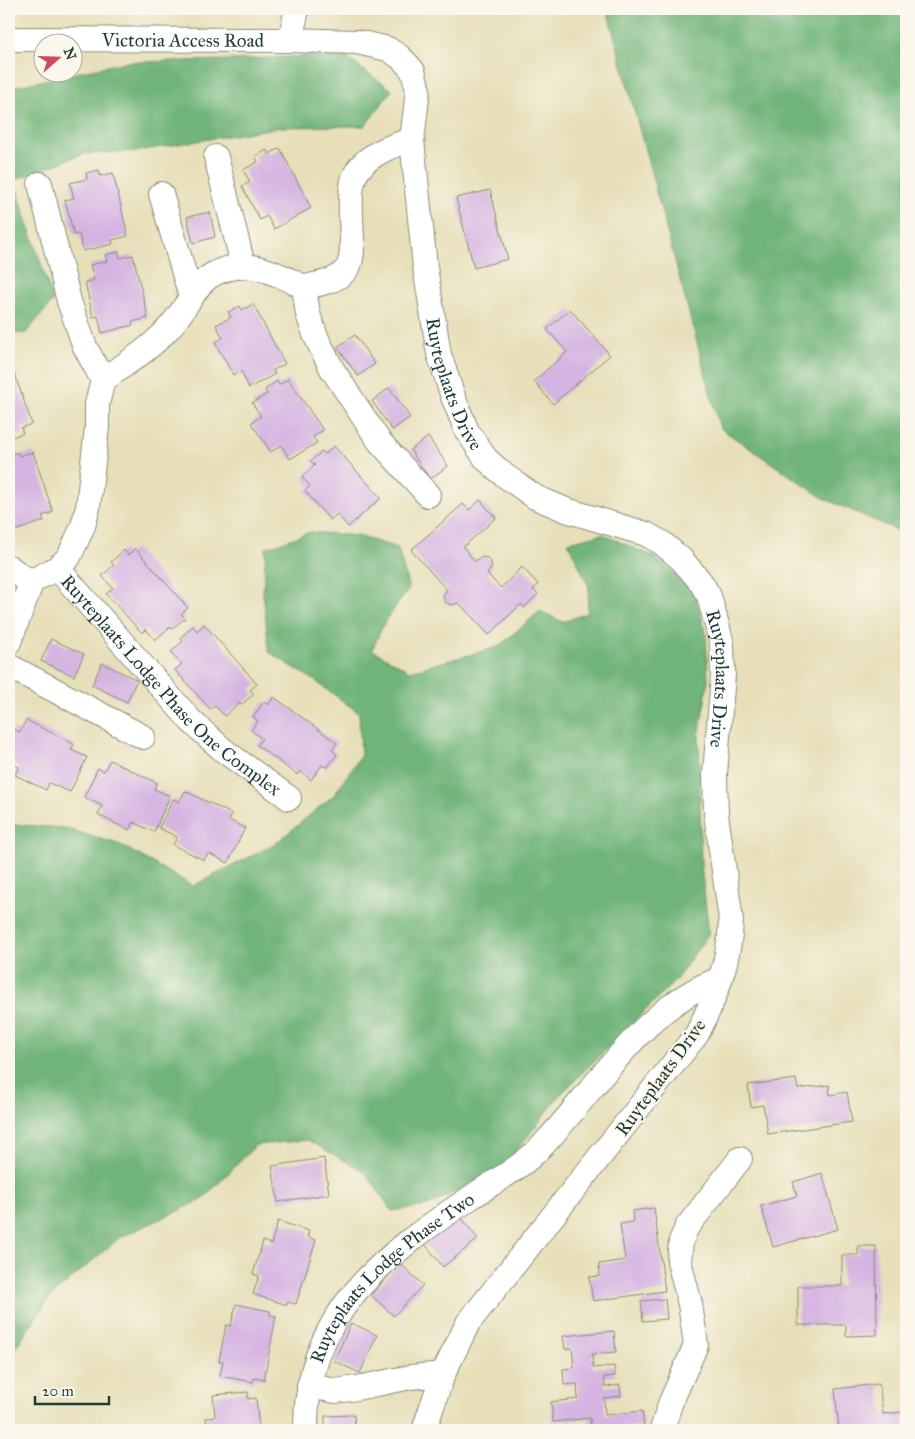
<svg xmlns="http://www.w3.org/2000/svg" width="915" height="1439" viewBox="0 0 915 1439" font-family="'IM FELL Great Primer',serif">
	<rect width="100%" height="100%" fill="#fbf7ec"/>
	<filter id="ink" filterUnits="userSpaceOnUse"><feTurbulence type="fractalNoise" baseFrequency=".02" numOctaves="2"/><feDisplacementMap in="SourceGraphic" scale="10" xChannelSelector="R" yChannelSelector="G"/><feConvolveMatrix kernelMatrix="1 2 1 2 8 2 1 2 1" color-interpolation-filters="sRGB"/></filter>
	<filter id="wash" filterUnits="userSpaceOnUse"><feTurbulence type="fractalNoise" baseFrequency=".0096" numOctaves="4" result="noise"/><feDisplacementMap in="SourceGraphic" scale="20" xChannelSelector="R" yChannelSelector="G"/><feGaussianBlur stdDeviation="1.12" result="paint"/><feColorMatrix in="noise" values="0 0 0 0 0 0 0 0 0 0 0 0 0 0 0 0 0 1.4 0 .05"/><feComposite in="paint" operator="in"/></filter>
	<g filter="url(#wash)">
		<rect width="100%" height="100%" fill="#e7dfb9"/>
		<g fill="#6fb479" stroke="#477856">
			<polygon points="607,9 906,9 906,534 823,498 720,428"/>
			<polygon points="341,54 392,90 365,126 281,127 137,151 83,154 14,180 53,301 26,333 9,334 9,88 125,62 233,60"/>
			<polygon points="310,532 358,536 398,548 409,589 385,621 372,650 410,671 498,647 540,611 563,622 587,613 589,587 568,542 602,534 654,557 693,589 706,633 708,682 699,737 701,866 709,933 675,981 559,1096 506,1165 428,1206 392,1211 365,1172 308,1140 256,1145 202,1200 119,1238 50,1297 9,1358 9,824 64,828 121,845 193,886 275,844 334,795 361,755 359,713 314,680 269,652 263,592 266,548"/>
		</g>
		<g id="blocks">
			<g fill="#d6b4e2">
				<polygon points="280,148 311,208 274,229 267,216 260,220 242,186 250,182 243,170 258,162 255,156 267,150 269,154"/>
				<polygon points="99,170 100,176 113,173 128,236 112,240 113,244 83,251 79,234 74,235 65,200 74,198 70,183 87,179 86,173"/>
				<polygon points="490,190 508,259 474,268 456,198"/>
				<polygon points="210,212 215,237 193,243 187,217"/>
				<polygon points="119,252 120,258 133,255 148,318 132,322 133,325 102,333 98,316 93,317 85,282 94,280 90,265 107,261 105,255"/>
				<polygon points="253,304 285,364 273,370 275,374 249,388 241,371 233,375 215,342 223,338 216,325 231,317 228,312 240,306 242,310"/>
				<polygon points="570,309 610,355 553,404 534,381 567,352 547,329"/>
				<polygon points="355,335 375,364 358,376 337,347"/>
				<polygon points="11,364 32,424 21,428 23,433 9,438 9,365"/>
				<polygon points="288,379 323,430 313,437 317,443 290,459 281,445 271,452 251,423 261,416 252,403 267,394 265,390 277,381 279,385"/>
				<polygon points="389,388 410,417 392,430 372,401"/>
				<polygon points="428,437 448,466 430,479 410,450"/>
				<polygon points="334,446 381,498 348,527 337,514 330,520 305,491 310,486 302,477 315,465 311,461 322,451 325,454"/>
				<polygon points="18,452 19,456 33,452 53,512 42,516 44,521 12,532 9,523 9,456"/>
				<polygon points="480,500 496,518 463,547 475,561 481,557 488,558 490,560 492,567 487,574 501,588 522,567 538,584 533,590 538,594 524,608 521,604 489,635 459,603 451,605 445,602 443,595 447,590 411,550 463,504 469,510"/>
				<polygon points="135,548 188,608 181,614 185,618 172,629 170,627 155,640 146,629 142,633 106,594 113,588 102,576 114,565 111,562 124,550 128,555"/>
				<polygon points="204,624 257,684 250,690 254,694 241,705 239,703 225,716 215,706 210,709 175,670 182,664 171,652 183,641 180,638 193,626 197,631"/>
				<polygon points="51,639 84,654 74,676 41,661"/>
				<polygon points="102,663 137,680 127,702 92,685"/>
				<polygon points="274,697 337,743 332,750 337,754 327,768 322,765 311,780 300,771 297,775 257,745 262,739 251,730 258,721 253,717 264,702 268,705"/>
				<polygon points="26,720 74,744 71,750 87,757 70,792 49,783 46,790 15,775 19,767 9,762 9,740 14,729 20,732"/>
				<polygon points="110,760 157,783 154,789 170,796 154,832 133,822 129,830 98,815 102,806 84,797 98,768 104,771"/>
				<polygon points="185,791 232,814 229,820 245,828 228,863 208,853 204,860 173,845 177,837 159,828 173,799 179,802"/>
				<polygon points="796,1079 798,1089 829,1085 830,1095 847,1092 852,1122 768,1134 763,1105 751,1107 748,1085"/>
				<polygon points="324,1158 329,1194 278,1202 272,1166"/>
				<polygon points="822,1173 838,1229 773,1247 761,1206 797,1196 793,1182"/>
				<polygon points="654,1208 665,1291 593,1301 589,1277 600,1276 599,1264 625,1260 620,1224 633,1222 632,1211"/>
				<polygon points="460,1216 478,1239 443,1267 425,1244"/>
				<polygon points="278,1221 309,1231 307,1237 316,1240 296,1304 288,1302 287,1305 253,1294 259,1276 253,1274 263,1241 271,1244"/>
				<polygon points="858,1246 876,1246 877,1335 846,1336 846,1325 798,1325 798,1286 842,1286 842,1255 858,1255"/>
				<polygon points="400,1263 423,1285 394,1316 371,1295"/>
				<polygon points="665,1299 667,1319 643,1321 641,1301"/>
				<polygon points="236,1304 270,1311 270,1315 276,1316 264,1380 254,1378 253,1382 220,1376 223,1361 219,1361 226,1325 231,1326"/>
				<polygon points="351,1323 377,1335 360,1373 334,1361"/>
				<polygon points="614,1331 616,1352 592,1354 593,1368 614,1366 615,1376 604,1377 605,1387 620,1385 621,1396 604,1398 605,1415 642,1411 644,1426 591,1430 590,1418 553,1422 551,1402 578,1399 577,1384 564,1385 563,1369 574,1368 572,1348 565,1349 563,1336"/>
				<polygon points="879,1384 883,1414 902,1412 904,1427 874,1430 839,1430 835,1389"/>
				<polygon points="248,1392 248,1399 256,1398 259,1430 207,1430 206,1418 215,1417 213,1395"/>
				<polygon points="354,1415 355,1430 325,1430 325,1416"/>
			</g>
		</g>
	</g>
	<g filter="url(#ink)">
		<use href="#blocks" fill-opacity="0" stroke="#838e76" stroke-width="1"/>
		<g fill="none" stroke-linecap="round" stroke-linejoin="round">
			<g stroke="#838e76" stroke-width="26">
				<g id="minor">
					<path id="s1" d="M9,39L290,40L357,42L388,49L400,57L407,64L413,71L418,90L412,140L425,267L439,354L453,397L467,431L486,459L504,475L535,497L566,510L646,534L662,543L681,559L700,581L709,596L722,644L723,675L715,773L716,814L731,920C730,961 715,998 697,1034L468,1323L443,1374L424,1430"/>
					<polyline points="290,40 297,9"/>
					<polyline points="216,157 243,265"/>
					<polyline points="40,184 69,301 85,347 103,380"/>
					<polyline points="161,194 191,297"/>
					<polyline points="304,287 308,314 316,337 332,369 379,441 428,495"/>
					<path d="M304,287C319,284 336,282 346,270C352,263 352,252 352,244C352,225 349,205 352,186C355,159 389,146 412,140"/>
					<polyline points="9,567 21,576 32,581"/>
					<path id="s2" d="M57,568L191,721L223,750L289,798"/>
					<path d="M9,642L32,581L57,568L69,557L83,526L88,507L97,427V404L103,380C125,364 149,350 167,330C181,316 189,298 201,284C206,278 213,274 220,271C252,259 275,273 304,287"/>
					<polyline points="9,666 143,737"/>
					<polyline points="309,1386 336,1391 357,1388 411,1377 443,1374"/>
					<path id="s3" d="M306,1430C304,1315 383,1256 470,1198C492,1183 519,1169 538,1150C594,1094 642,1006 720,979"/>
					<polyline points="662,1430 670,1404 696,1345 690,1304 679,1261 681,1241 687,1227 740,1159"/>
				</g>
			</g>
			<use href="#minor" stroke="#fff" stroke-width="24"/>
		</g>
	</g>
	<g text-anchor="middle" stroke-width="4.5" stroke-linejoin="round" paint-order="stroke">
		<g font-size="19" fill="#1f3d34" stroke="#fbf7ec">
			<text dy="7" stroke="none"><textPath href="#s1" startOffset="174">Victoria Access Road</textPath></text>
			<text dy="7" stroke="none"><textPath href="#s1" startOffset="732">Ruyteplaats Drive</textPath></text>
			<text dy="7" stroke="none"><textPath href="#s1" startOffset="1168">Ruyteplaats Drive</textPath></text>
			<text dy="7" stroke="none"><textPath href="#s2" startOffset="164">Ruyteplaats Lodge Phase One Complex</textPath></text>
			<text transform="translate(660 1077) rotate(-54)" y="7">Ruyteplaats Drive</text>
			<text dy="7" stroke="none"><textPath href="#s3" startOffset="185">Ruyteplaats Lodge Phase Two</textPath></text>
		</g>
	</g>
	<rect width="915" height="1439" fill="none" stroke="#fbf7ec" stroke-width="30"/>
	<g transform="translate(58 58) rotate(70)"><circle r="24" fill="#fbf7ec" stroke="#a3ada2"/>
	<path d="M0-4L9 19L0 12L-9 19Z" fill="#d1495b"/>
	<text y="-8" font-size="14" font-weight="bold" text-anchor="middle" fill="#1f3d34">N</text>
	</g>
	<path d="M35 1396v8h74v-8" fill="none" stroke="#1f3d34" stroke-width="2.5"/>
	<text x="42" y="1396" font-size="15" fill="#1f3d34" stroke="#fbf7ec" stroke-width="4" paint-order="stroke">20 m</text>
</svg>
